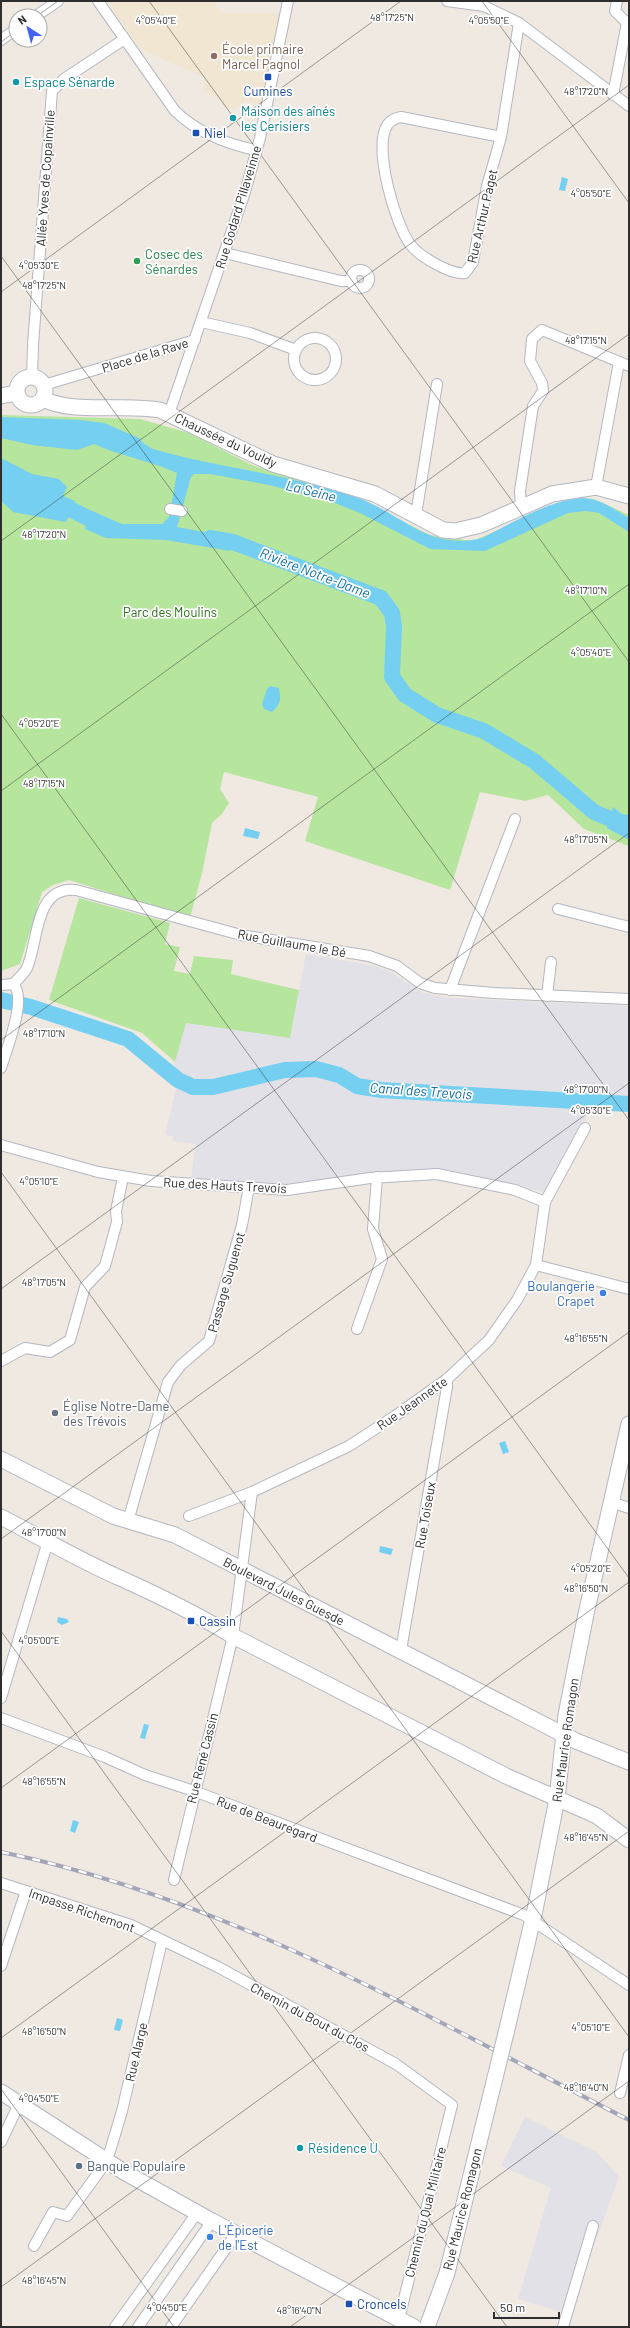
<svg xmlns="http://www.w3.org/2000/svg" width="630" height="2328" viewBox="0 0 630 2328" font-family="Barlow,sans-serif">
	<rect width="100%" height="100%" fill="#efe9e1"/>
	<g fill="#e3e1e8">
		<polygon points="306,954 375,966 391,972 423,993 450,998 629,1006 629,1102 587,1116 548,1193 450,1172 418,1169 359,1175 306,1185 191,1179 196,1144 173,1141 173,1136 165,1135 176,1087 173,1068 186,1023 290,1038"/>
		<polygon points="525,2117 597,2152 619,2177 569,2314 518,2299 551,2188 501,2166"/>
	</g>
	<polygon fill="#f0e6d1" points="107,1 212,1 223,13 282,13 261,107 246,101 233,109 224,106 219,99 202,91 206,78 140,49"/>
	<g fill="#b6e59e">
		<polygon points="1,415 140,419 189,433 252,465 356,498 430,535 473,541 562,502 594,499 629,515 629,846 584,829 548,795 525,801 480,792 450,890 305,841 318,797 224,772 220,789 229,803 222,814 212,823 202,873 190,918 69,880 53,885 42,892 20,964 1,971"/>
		<polygon points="79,898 170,923 165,944 180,947 174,971 190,974 194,956 233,960 231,974 299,990 290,1038 186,1023 175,1062 142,1033 49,1000"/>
	</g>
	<g fill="#75cff0">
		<polygon points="562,177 568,179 565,191 559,190"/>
		<path d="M1,417L80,420L104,423L139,438L143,443L153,449C221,469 294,474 361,499C404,516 430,551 482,538C510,524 553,498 584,498C601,499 615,510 629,518V532L599,513L586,511L568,513L485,551L430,549L360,513L330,501L269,485L210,474H194L191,477L177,527L232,537L230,551L166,540L106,538L85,529L92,511L122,524H162L169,517L177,473C150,461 121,456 94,444L77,450L32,445L1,438Z"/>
		<polygon points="1,458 32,474 59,479 67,487 63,496 75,501 66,522 13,512 1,501"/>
		<path d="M270,686L279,688C281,700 281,704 272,712L264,709L262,704L267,689Z"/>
		<polygon points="613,807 622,814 629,815 629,840 607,828"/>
		<polygon points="245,828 260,832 258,839 243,836"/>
		<polygon points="505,1441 509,1452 503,1454 499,1443"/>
		<polygon points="380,1546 393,1549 391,1555 379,1552"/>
		<polygon points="58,1617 67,1619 69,1622 62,1625 57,1622"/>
		<polygon points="144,1724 149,1725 145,1739 140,1738"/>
		<polygon points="73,1820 79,1822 75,1833 70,1831"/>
		<polygon points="117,2018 123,2020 120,2031 114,2030"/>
	</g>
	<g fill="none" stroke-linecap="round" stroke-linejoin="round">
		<g stroke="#75cff0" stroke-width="16">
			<polyline points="52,500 108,528"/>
			<polyline points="210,538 233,542 381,598 392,613 394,627 392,677 405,695 437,715 484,731 534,761 594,812 629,827"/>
			<polyline points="1,1000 31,1007 128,1039 178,1080 193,1087 213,1087 285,1070 316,1069 339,1075 357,1086 381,1090 629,1104"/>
		</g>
		<g stroke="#b4b7c1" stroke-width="12">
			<g id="street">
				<path d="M98,1L175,111C197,132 226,144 256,150"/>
				<polyline points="447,1 484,6 519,23 629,106"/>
				<polyline points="36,16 58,1"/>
				<polyline points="1,40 16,29"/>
				<polyline points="613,95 627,23 615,11 617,1"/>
				<path d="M501,137L401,117C396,118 392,119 388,124C372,145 395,224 410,244C419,256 450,275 465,273L473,262L487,186L501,137L519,23"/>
				<polyline points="225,253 341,281 352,281"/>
				<circle cx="360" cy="279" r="9"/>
				<polyline points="201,322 250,333 296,350"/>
				<circle cx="315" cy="359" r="21"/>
				<polyline points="32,377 33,345 52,91 64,79 123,40"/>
				<polyline points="44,385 195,340"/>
				<polyline points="169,414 245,192 260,138 288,1"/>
				<polyline points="596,487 619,362"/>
				<polyline points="521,507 520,491 533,406 543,391 542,383 530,361 532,339 542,330 629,366"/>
				<polyline points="170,509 182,511"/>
				<polyline points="416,515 437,384"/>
				<polyline points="558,909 629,927"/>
				<path d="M13,984C17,980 24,974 27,968C39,940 34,886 76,890L241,935L369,956L397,966L420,983L435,988L494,993L629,999"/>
				<polyline points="1,985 13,984"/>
				<polyline points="450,990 515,819"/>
				<polyline points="547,996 551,962"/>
				<path d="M1,1068C6,1050 28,998 13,984"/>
				<polyline points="1,1145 98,1172 151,1181 287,1190 370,1178 437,1174 515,1190 545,1202"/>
				<polyline points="536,1265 629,1289"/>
				<polyline points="357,1329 382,1259 373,1229 377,1177"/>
				<polyline points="1,1361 25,1348 50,1352 70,1340 85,1287 105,1266 117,1222 116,1211 123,1177"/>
				<polyline points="611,1502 629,1508"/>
				<polyline points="189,1516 252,1492 349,1446 395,1416 447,1379 489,1340 517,1300 536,1265 545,1202 585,1128"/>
				<polyline points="128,1521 168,1382 181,1365 209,1341 242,1225 249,1187"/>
				<polyline points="401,1650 447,1387 447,1379"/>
				<polyline points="1,1698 48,1541"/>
				<polyline points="1,1718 105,1757 145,1775 194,1791 524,1915 629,1985"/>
				<polyline points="174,1880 233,1636 252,1492"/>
				<polyline points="1,1883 131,1925 218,1967 396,2064 452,2105 399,2319"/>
				<polyline points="1,1966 26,1891"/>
				<polyline points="620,2093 629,2055"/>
				<polyline points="1,2142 19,2104"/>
				<polyline points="34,2246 53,2212 67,2216 101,2169 110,2151 122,2111 162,1941"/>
				<polyline points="115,2327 197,2213"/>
				<polyline points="138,2327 212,2221"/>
				<polyline points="171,2327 236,2234"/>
				<polyline points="563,2327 593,2226"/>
			</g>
		</g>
		<g stroke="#b4b7c1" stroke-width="17">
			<g id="secondary">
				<circle cx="31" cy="391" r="14"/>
				<polyline points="1,396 16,393"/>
				<path d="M43,399C76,415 123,403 160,410L273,464L375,494L443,530L455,531L481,525L552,494L596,487L629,496"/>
				<polyline points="1,1459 113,1516 175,1535 576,1741 629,1762"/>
				<path d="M1,1517C40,1537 79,1560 120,1578C160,1596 195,1613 233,1636L506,1776L597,1816L629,1840"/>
				<polyline points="506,2033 535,1910 557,1799 566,1715 586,1614 629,1424"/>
				<polyline points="1,2092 124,2172 212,2221 414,2327"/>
				<polyline points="427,2327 447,2273 492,2090"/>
			</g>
		</g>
		<use href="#street" stroke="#fff" stroke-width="10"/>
		<use href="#secondary" stroke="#fff" stroke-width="15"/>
		<g stroke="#a3a6b8" stroke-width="4">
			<path id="rail" d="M1,1852C226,1898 427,2017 629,2120"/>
		</g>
		<use href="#rail" stroke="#fff" stroke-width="2.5" stroke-dasharray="8" stroke-linecap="butt"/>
		<g stroke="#b4b7c1" stroke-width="17" stroke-linecap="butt">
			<polyline id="secondary-bridge" points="492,2090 506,2033"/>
		</g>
		<use href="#secondary-bridge" stroke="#fff" stroke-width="15"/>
	</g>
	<path fill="none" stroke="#2e2e2e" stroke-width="1" stroke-opacity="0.45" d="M149,1L629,662M482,1L629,203M37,16L58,1M1,42L16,31M1,256L629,1120M1,292L401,1M1,541L629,85M1,714L629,1578M1,791L629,334M1,1040L629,584M1,1172L629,2037M1,1289L629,833M1,1539L629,1083M1,1631L507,2327M1,1788L629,1332M1,2038L629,1582M1,2089L174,2327M1,2287L629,1831M290,2327L629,2081"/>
	<circle fill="#8d6e63" stroke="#fff" stroke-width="1.5" cx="214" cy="56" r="4"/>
	<g fill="#1a4fb4" stroke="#fff" stroke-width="1.5">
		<rect x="264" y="73" width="8" height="8" rx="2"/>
		<rect x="192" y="129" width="8" height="8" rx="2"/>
		<rect x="187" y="1617" width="8" height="8" rx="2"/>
		<rect x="345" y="2300" width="8" height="8" rx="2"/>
	</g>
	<g fill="#0f9aa8" stroke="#fff" stroke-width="1.5">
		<circle cx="16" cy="82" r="4"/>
		<circle cx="233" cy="118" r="4"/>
		<circle cx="300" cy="2148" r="4"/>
	</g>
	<circle fill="#2e9e5b" stroke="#fff" stroke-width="1.5" cx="137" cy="261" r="4"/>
	<g fill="#3f7fe0" stroke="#fff" stroke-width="1.5">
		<circle cx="603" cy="1293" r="4"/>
		<circle cx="210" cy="2237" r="4"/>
	</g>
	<circle fill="#6b7280" stroke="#fff" stroke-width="1.5" cx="55" cy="1413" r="4"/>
	<circle fill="#5c6f8a" stroke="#fff" stroke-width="1.5" cx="79" cy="2166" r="4"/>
	<g text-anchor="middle" stroke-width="3.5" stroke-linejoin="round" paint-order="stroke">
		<g font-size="13" fill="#785e54" stroke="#fff" text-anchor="start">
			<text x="222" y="54">École primaire<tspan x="222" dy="15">Marcel Pagnol</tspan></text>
		</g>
		<g font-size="13" fill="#0d838f" stroke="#fff" text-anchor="start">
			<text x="24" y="87">Espace Sénarde</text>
			<text x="241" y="116">Maison des aînés<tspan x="241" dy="15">les Cerisiers</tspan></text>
			<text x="308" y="2153">Résidence U</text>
		</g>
		<g font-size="13" fill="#164399" stroke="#fff" text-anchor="start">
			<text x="268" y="96" text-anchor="middle">Cumines</text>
			<text x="204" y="138">Niel</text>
			<text x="199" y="1626">Cassin</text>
			<text x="357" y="2309">Croncels</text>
		</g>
		<g font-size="13" fill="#2e2e2e" stroke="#fff">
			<text transform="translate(45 178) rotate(-86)" y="5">Allée Yves de Copainville</text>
			<text transform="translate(238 207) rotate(-73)" y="5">Rue Godard Pillaveinne</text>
			<text transform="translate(482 216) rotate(-77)" y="5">Rue Arthur Paget</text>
			<text transform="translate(145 355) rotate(-17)" y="5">Place de la Rave</text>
			<text transform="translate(226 440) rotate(25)" y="5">Chaussée du Vouldy</text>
			<text transform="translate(292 943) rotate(10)" y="5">Rue Guillaume le Bé</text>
			<text transform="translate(225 1185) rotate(3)" y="5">Rue des Hauts Trevois</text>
			<text transform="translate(226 1282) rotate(-74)" y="5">Passage Suguenot</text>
			<text transform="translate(412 1403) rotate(-35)" y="5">Rue Jeannette</text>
			<text transform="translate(425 1515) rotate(-80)" y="5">Rue Toiseux</text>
			<text transform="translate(284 1591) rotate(27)" y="5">Boulevard Jules Guesde</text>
			<text transform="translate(565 1740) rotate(-82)" y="5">Rue Maurice Romagon</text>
			<text transform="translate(202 1758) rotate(-76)" y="5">Rue René Cassin</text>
			<text transform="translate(267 1819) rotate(21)" y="5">Rue de Beauregard</text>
			<text transform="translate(82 1910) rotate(19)" y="5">Impasse Richemont</text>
			<text transform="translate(310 2017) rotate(28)" y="5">Chemin du Bout du Clos</text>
			<text transform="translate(136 2052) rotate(-77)" y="5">Rue Alarge</text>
			<text transform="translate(462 2209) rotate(-76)" y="5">Rue Maurice Romagon</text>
			<text transform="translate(425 2212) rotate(-76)" y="5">Chemin du Quai Militaire</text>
		</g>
		<g font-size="13" fill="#27864d" stroke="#fff" text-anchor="start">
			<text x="145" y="259">Cosec des<tspan x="145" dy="15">Sénardes</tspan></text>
		</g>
		<g font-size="13" fill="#2c6e1b" stroke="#fff">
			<text x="170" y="617">Parc des Moulins</text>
		</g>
		<g font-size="13" fill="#366cbe" stroke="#fff" text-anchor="end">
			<text x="595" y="1291">Boulangerie<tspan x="595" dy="15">Crapet</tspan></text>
			<text x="218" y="2235" text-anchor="start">L'Épicerie<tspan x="218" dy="15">de l'Est</tspan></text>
		</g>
		<g font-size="13" fill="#5b616d" stroke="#fff" text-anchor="start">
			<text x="63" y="1411">Église Notre-Dame<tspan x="63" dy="15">des Trévois</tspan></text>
		</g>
		<g font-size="13" fill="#4e5e75" stroke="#fff" text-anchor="start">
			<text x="87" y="2171">Banque Populaire</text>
		</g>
		<g font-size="14" font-style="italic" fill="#0d6fa3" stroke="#fff">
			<text transform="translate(311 491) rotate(14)" y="5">La Seine</text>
			<text transform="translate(315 573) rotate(21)" y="5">Rivière Notre-Dame</text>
			<text transform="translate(421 1091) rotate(4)" y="5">Canal des Trevois</text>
		</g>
	</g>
	<g font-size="10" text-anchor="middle" fill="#2e2e2e" stroke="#fff" stroke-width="3.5" stroke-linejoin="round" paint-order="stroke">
		<text x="392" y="21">48°17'25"N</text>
		<text x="156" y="24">4°05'40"E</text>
		<text x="489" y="24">4°05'50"E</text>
		<text x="586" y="95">48°17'20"N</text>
		<text x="591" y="197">4°05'50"E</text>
		<text x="39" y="269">4°05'30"E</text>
		<text x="44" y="289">48°17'25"N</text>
		<text x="586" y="344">48°17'15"N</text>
		<text x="44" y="538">48°17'20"N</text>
		<text x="586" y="594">48°17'10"N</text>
		<text x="591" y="656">4°05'40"E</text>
		<text x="39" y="727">4°05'20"E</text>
		<text x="44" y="787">48°17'15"N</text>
		<text x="586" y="843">48°17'05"N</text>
		<text x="44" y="1037">48°17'10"N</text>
		<text x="586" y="1093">48°17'00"N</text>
		<text x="591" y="1114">4°05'30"E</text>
		<text x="39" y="1185">4°05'10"E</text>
		<text x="44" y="1286">48°17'05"N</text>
		<text x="586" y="1342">48°16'55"N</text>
		<text x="44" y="1536">48°17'00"N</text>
		<text x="591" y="1572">4°05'20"E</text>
		<text x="586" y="1592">48°16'50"N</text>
		<text x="39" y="1644">4°05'00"E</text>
		<text x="44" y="1785">48°16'55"N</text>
		<text x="586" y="1841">48°16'45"N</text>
		<text x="591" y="2031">4°05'10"E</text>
		<text x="44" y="2035">48°16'50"N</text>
		<text x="586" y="2091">48°16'40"N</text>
		<text x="39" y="2102">4°04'50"E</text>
		<text x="44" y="2284">48°16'45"N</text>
		<text x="167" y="2311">4°04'50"E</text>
		<text x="299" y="2314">48°16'40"N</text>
	</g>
	<rect width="630" height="2328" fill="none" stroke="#2e2e2e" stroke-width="4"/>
	<g transform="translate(28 28) rotate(324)"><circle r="19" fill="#ffffff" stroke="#ababab"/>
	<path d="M0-3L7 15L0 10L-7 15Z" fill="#4264fb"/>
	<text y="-6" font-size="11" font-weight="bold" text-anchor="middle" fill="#2e2e2e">N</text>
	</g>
	<path d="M494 2312v6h65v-6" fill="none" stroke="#2e2e2e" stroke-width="2"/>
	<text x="500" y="2312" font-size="12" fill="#2e2e2e" stroke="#ffffff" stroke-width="3" paint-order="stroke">50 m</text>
</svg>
